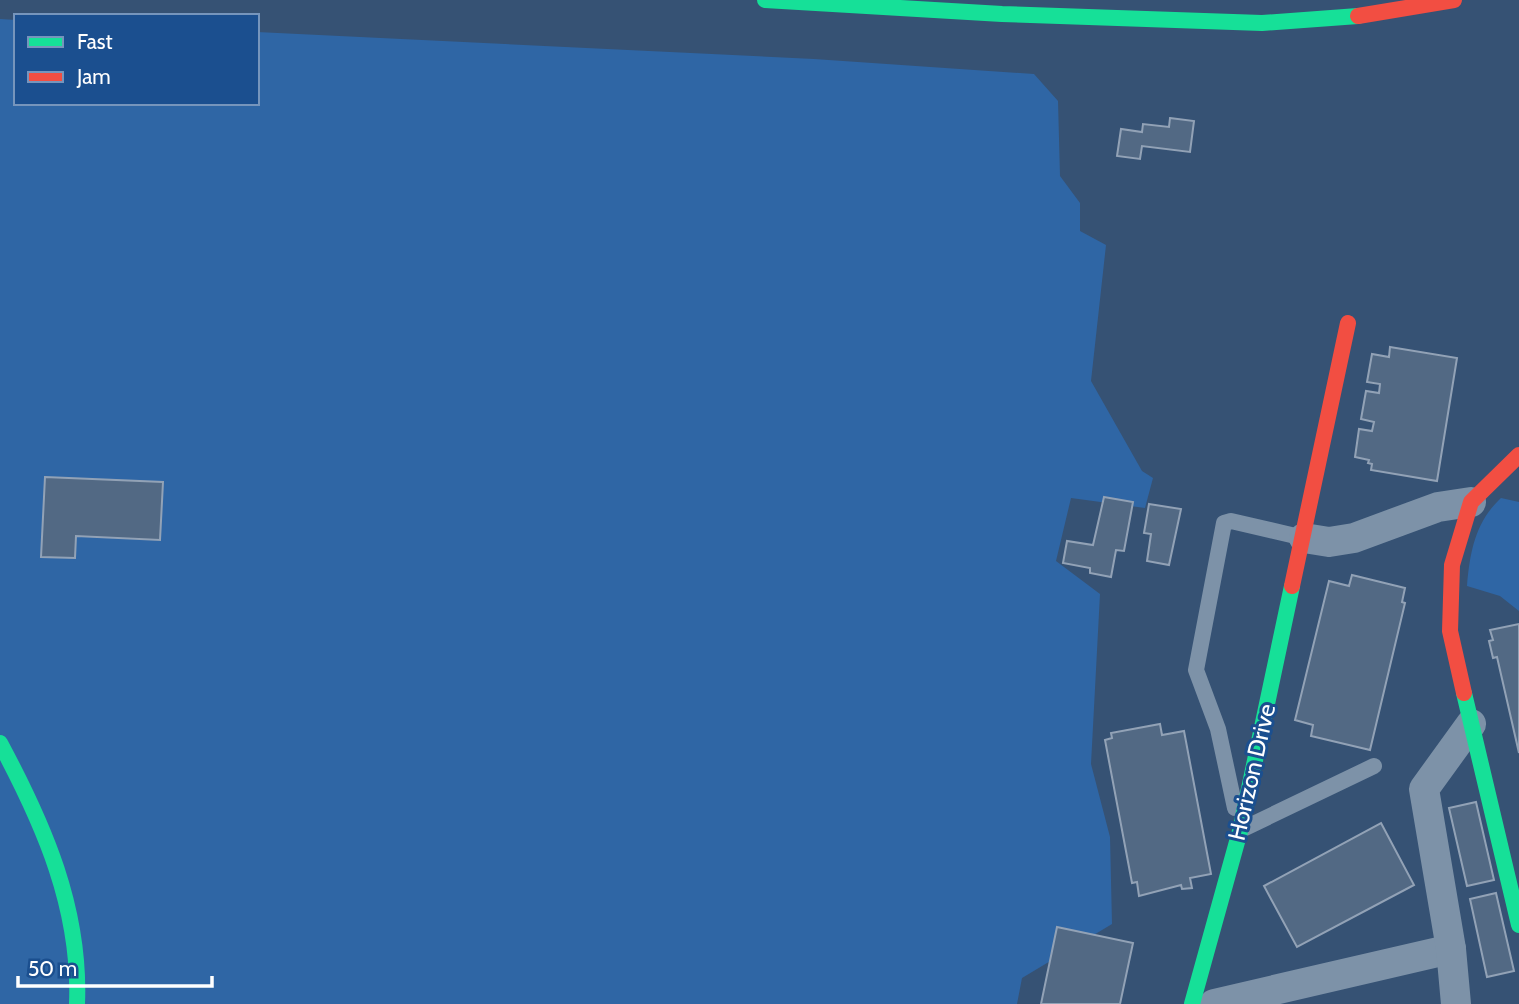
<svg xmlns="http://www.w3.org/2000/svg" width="1519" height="1004" viewBox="0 0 1519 1004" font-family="Cabin,sans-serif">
	<rect width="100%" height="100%" fill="#365274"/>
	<g fill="#2f66a5">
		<polygon points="0,19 16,20 16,103 257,103 257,32 814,59 1034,74 1058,101 1060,176 1080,203 1080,231 1106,245 1091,381 1142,471 1153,478 1145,508 1071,498 1056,561 1100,594 1091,764 1110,837 1112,924 1022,978 1017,1004 0,1004"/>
		<path d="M1501,498L1519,502V611L1500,596L1467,586C1470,552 1475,522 1501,498Z"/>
	</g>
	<g fill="#526984" stroke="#92a2b6" stroke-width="2">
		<polygon points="1170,118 1194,121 1190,152 1142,146 1140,159 1117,156 1121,129 1142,132 1143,124 1169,127"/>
		<polygon points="1390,347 1457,358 1437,481 1371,470 1372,464 1368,463 1369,460 1355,457 1359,429 1372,431 1374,422 1361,419 1366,391 1379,393 1380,384 1367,382 1372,354 1389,357"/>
		<polygon points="45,477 163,482 160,540 76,536 75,558 41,557"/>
		<polygon points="1104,497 1133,502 1124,551 1116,550 1111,577 1090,573 1090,568 1063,563 1067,541 1093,545"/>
		<polygon points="1149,504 1181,509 1169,565 1147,561 1151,534 1144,533"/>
		<polygon points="1352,575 1405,588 1402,602 1405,603 1370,750 1311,736 1313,725 1295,720 1329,581 1349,586"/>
		<polygon points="1519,624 1519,753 1497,657 1493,658 1489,641 1493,640 1490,630"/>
		<polygon points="1160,724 1162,735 1184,731 1211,874 1190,878 1192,888 1182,889 1181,885 1139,896 1137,882 1132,883 1105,740 1112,738 1111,733"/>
		<polygon points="1476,802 1494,880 1467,886 1449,808"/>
		<polygon points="1381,823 1414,885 1297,947 1264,886"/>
		<polygon points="1496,893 1514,971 1487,977 1470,899"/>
		<polygon points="1057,927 1133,943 1120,1004 1041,1004"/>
	</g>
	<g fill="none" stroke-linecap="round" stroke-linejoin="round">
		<g stroke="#7d92a8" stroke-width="16">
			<polyline points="1235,808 1218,729 1196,670 1224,523 1231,521 1304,538"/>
			<polyline points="1245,828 1374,766"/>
		</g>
		<g stroke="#7d92a8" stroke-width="30">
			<polyline points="1304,538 1329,542 1354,538 1438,507 1471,502"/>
			<polyline points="1214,1004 1451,949"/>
			<polyline points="1456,1004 1451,949 1424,789 1471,724"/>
		</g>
		<g stroke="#16e098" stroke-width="16">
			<polyline points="765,0 1002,14 1262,23 1358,16"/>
			<polyline points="1464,693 1519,925"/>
			<path d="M0,743C44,825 81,909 77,1004"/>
			<polyline points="1192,1004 1240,831 1292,586"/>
		</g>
		<g stroke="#f24e42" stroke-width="16">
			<polyline points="1358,16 1454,0"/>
			<polyline points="1292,586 1348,323"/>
			<polyline points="1464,693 1450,631 1452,565 1471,502 1519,455"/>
		</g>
	</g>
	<g text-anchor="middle" stroke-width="6" stroke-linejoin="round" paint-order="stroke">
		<g font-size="24" fill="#fff" stroke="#1b4f8f">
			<text transform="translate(1252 772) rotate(-77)" y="8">Horizon Drive</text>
		</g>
	</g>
	<rect x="14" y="14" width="245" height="91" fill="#1b4f8f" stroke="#7695bc" stroke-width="2"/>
	<rect x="28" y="37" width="35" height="10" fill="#16e098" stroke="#7695bc" stroke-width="2"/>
	<text x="77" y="49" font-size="21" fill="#ffffff">Fast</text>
	<rect x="28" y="72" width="35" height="10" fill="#f24e42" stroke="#7695bc" stroke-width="2"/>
	<text x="77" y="84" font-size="21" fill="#ffffff">Jam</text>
	<path d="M18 976v10h194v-10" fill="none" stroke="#ffffff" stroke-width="3.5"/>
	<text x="28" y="976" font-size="21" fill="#ffffff" stroke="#1b4f8f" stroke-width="5" paint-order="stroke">50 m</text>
</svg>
